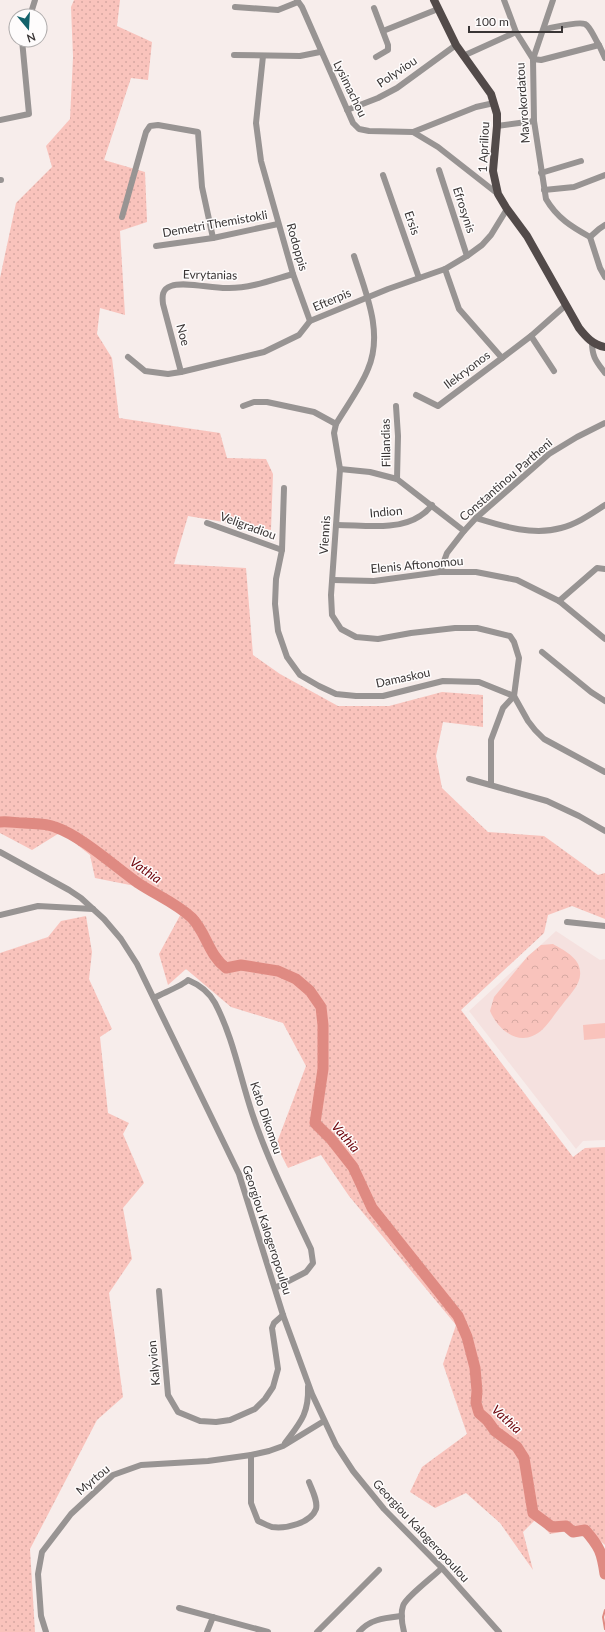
<svg xmlns="http://www.w3.org/2000/svg" width="605" height="1632" viewBox="0 0 605 1632" font-family="Lato,sans-serif">
	<defs>
		<pattern id="grass-dots" width="8" height="8" patternUnits="userSpaceOnUse"><rect width="8" height="8" fill="#f9c3bc"/><path d="M2 2h.1M6 6h.1" fill="none" stroke="#d6a8a2" stroke-width="1.8" stroke-linecap="round"/></pattern>
		<pattern id="park-crowns" width="20" height="18" patternUnits="userSpaceOnUse"><rect width="20" height="18" fill="#f9c3bc"/><path d="M2 6a3 3 0 1 1 6 0M12 15a3 3 0 1 1 6 0" fill="none" stroke="#d6a8a2"/></pattern>
	</defs>
	<rect width="100%" height="100%" fill="#f7edeb"/>
	<polygon fill="#f5e1df" points="556,931 600,960 605,959 605,1140 583,1141 576,1149 469,1011"/>
	<g fill="url(#grass-dots)">
		<polygon points="74,0 120,0 117,26 152,42 148,80 131,78 104,160 145,172 147,222 120,231 125,315 100,308 97,334 112,358 119,418 220,433 227,458 266,459 273,474 271,530 188,516 174,564 246,568 253,655 280,674 338,706 389,706 442,692 483,695 483,727 443,722 436,756 442,788 488,832 544,836 598,875 605,873 605,919 572,906 548,915 544,933 461,1010 573,1157 585,1148 605,1147 605,1545 586,1528 550,1534 536,1519 523,1532 533,1570 500,1523 466,1493 435,1508 410,1492 422,1467 467,1434 443,1364 456,1325 349,1196 321,1155 288,1168 276,1145 306,1066 283,1023 231,1007 186,969 168,985 159,954 183,910 160,891 95,878 90,855 61,832 32,850 0,833 0,278 16,203 52,167 46,146 70,119 73,57 71,7"/>
		<polygon points="86,916 92,952 89,979 112,1029 100,1037 108,1113 129,1123 123,1134 144,1183 123,1208 132,1259 109,1293 123,1397 97,1420 30,1549 35,1632 0,1632 0,953 48,937 61,921"/>
	</g>
	<path fill="url(#park-crowns)" d="M553,944C563,950 579,957 580,971C582,984 569,995 562,1005C556,1012 550,1022 543,1029C522,1049 499,1032 490,1011L494,997L528,956L541,945Z"/>
	<polygon fill="#f9c3bc" points="605,1023 605,1038 584,1040 583,1025"/>
	<g fill="none" stroke-linecap="round" stroke-linejoin="round">
		<polyline stroke="#df8a82" stroke-width="2" points="605,1610 603,1617 605,1629"/>
		<path stroke="#df8a82" stroke-width="11" d="M0,822C8,821 16,823 24,823C34,824 45,823 55,827C83,837 114,866 138,883C156,895 176,903 192,918C207,934 208,954 226,968L241,965L278,971L296,979L310,991L321,1007L323,1025V1069L315,1123L331,1139L353,1167L372,1208L458,1316L467,1337L475,1368L477,1391L476,1403L479,1413L487,1420L495,1431L517,1447L524,1458L533,1513L552,1527L566,1526L573,1532L585,1530C600,1547 602,1553 605,1574"/>
		<g stroke="#989493" stroke-width="6">
			<polyline points="297,0 302,7 353,123 359,129 369,131 413,132 438,147 498,194"/>
			<path d="M504,0L516,32L533,59L534,121L546,199C557,218 572,227 590,237L600,268L605,277"/>
			<polyline points="235,7 278,10 298,2"/>
			<polyline points="374,8 388,45 388,50 376,57"/>
			<polyline points="30,16 35,0"/>
			<path d="M544,29C553,28 577,21 585,24C591,27 595,40 599,45"/>
			<polyline points="383,31 438,9"/>
			<polyline points="234,55 300,56 320,52"/>
			<polyline points="263,56 256,123 261,161 293,274 310,321"/>
			<polyline points="463,56 516,32"/>
			<polyline points="533,59 541,60 599,45 605,58"/>
			<polyline points="533,59 553,0"/>
			<polyline points="347,110 378,98 397,88 456,45"/>
			<polyline points="0,120 29,114 22,40"/>
			<polyline points="497,126 534,121"/>
			<polyline points="413,132 476,107 494,103"/>
			<polyline points="439,170 467,256"/>
			<polyline points="541,173 581,161"/>
			<polyline points="383,175 419,278"/>
			<polyline points="0,180 1,180"/>
			<polyline points="544,190 574,187 605,175"/>
			<polyline points="122,217 146,132 150,126 158,125 198,132 202,187 213,238"/>
			<polyline points="590,237 599,229 605,225"/>
			<polyline points="156,246 213,238 278,224"/>
			<path d="M354,256C365,291 384,332 368,369C361,387 346,407 336,424L334,433L340,469L331,595L332,615L341,629L356,637L378,639L411,633L455,628H477L510,636L514,642L519,658L514,696L528,721L535,730L544,739L605,772"/>
			<path d="M592,342C592,357 596,361 605,373"/>
			<polyline points="128,357 145,371 168,374 181,372 264,352 299,335 310,321 388,289 445,269 467,256 482,245 491,235 507,209"/>
			<polyline points="502,358 531,336"/>
			<polyline points="554,371 531,336 566,305"/>
			<path d="M181,372L163,304C162,296 162,289 171,286C185,281 213,289 229,288C251,288 272,280 293,274"/>
			<polyline points="416,395 438,406 502,358 459,309 445,269"/>
			<polyline points="243,406 254,402 267,402 314,412 336,424"/>
			<polyline points="396,406 398,436 397,479"/>
			<polyline points="340,469 370,472 397,479 464,531"/>
			<polyline points="284,488 282,550 276,579 275,604 278,631 287,657 300,675 319,686 336,694 356,696 383,696 443,681 479,682 514,696"/>
			<path d="M476,518C502,526 533,536 561,528C577,524 591,514 605,505"/>
			<polyline points="207,523 282,550"/>
			<path d="M337,525C363,525 398,531 420,516C425,513 429,509 432,505"/>
			<polyline points="440,572 447,553 464,531 476,518 549,454 577,437 605,423"/>
			<polyline points="333,580 374,581 440,572 476,572 517,580 559,601 605,639"/>
			<polyline points="559,601 597,568 605,569"/>
			<polyline points="542,652 591,692 605,701"/>
			<polyline points="469,779 547,801 579,816 605,831"/>
			<polyline points="491,785 491,740 503,708 514,696"/>
			<polyline points="0,852 69,890 81,898 104,919 121,939 137,964 239,1174 283,1315 312,1394 336,1445 353,1471 384,1509 442,1568 499,1632"/>
			<polyline points="0,915 38,906 93,909"/>
			<polyline points="567,922 605,926"/>
			<path d="M154,998C163,993 182,986 188,980C200,985 209,992 215,1003C233,1037 240,1077 252,1113C268,1161 290,1204 311,1249L313,1263L306,1272L275,1288"/>
			<polyline points="159,1291 168,1395 178,1412 200,1421 216,1422 230,1420 255,1409 265,1399 273,1387 278,1369 272,1328 274,1323 283,1315"/>
			<path d="M285,1443C300,1423 309,1414 308,1387"/>
			<path d="M251,1455V1503L258,1521C263,1523 268,1526 272,1527C286,1529 311,1523 316,1509C318,1501 312,1490 309,1482"/>
			<polyline points="179,1608 268,1632"/>
			<polyline points="46,1632 41,1616 38,1574 42,1552 71,1514 113,1475 141,1465 208,1461 251,1455 269,1451 283,1446 324,1421"/>
			<polyline points="207,1632 213,1617"/>
			<polyline points="317,1632 379,1570"/>
			<path d="M359,1632C370,1619 385,1618 402,1616"/>
			<path d="M404,1632C402,1624 400,1615 403,1606C405,1598 434,1576 442,1568"/>
		</g>
		<path stroke="#524a49" stroke-width="8" d="M434,0L456,45L491,94L497,114V126L493,171L498,194L507,209L527,236L579,328C586,337 593,345 605,347"/>
	</g>
	<g text-anchor="middle" stroke-width="3" stroke-linejoin="round" paint-order="stroke">
		<g font-size="12" fill="#393535" stroke="#fefcfc">
			<text transform="translate(397 72) rotate(-34)" y="4">Polyviou</text>
			<text transform="translate(350 89) rotate(64)" y="4">Lysimachou</text>
			<text transform="translate(523 103) rotate(-94)" y="4">Mavrokordatou</text>
			<text transform="translate(484 147) rotate(-87)" y="4">1 Apriliou</text>
			<text transform="translate(464 210) rotate(72)" y="4">Efrosynis</text>
			<text transform="translate(412 223) rotate(71)" y="4">Ersis</text>
			<text transform="translate(215 224) rotate(-10)" y="4">Demetri Themistokli</text>
			<text transform="translate(297 247) rotate(74)" y="4">Rodoppis</text>
			<text transform="translate(210 275) rotate(1)" y="4">Evrytanias</text>
			<text transform="translate(332 300) rotate(-23)" y="4">Efterpis</text>
			<text transform="translate(183 335) rotate(75)" y="4">Noe</text>
			<text transform="translate(467 370) rotate(-37)" y="4">Ilekryonos</text>
			<text transform="translate(386 443) rotate(-91)" y="4">Fillandias</text>
			<text transform="translate(506 480) rotate(-41)" y="4">Constantinou Partheni</text>
			<text transform="translate(386 512) rotate(-5)" y="4">Indion</text>
			<text transform="translate(248 526) rotate(20)" y="4">Veligradiou</text>
			<text transform="translate(325 535) rotate(-86)" y="4">Viennis</text>
			<text transform="translate(417 565) rotate(-5)" y="4">Elenis Aftonomou</text>
			<text transform="translate(403 678) rotate(-12)" y="4">Damaskou</text>
			<text transform="translate(266 1118) rotate(71)" y="4">Kato Dikomou</text>
			<text transform="translate(267 1230) rotate(72)" y="4">Georgiou Kalogeropoulou</text>
			<text transform="translate(154 1363) rotate(-95)" y="4">Kalyvion</text>
			<text transform="translate(93 1480) rotate(-40)" y="4">Myrtou</text>
			<text transform="translate(421 1531) rotate(47)" y="4">Georgiou Kalogeropoulou</text>
		</g>
		<g font-size="13" font-style="italic" fill="#6d040b" stroke="#fefcfc">
			<text transform="translate(146 870) rotate(35)" y="5">Vathia</text>
			<text transform="translate(346 1137) rotate(49)" y="5">Vathia</text>
			<text transform="translate(507 1419) rotate(42)" y="5">Vathia</text>
		</g>
	</g>
	<g transform="translate(28 28) rotate(162)"><circle r="19" fill="#fefcfc" stroke="#afacac"/>
	<path d="M0-3L7 15L0 10L-7 15Z" fill="#13626b"/>
	<text y="-6" font-size="11" font-weight="bold" text-anchor="middle" fill="#393535">N</text>
	</g>
	<path d="M469 26v6h93v-6" fill="none" stroke="#393535" stroke-width="2"/>
	<text x="475" y="26" font-size="12" fill="#393535" stroke="#fefcfc" stroke-width="3" paint-order="stroke">100 m</text>
</svg>
